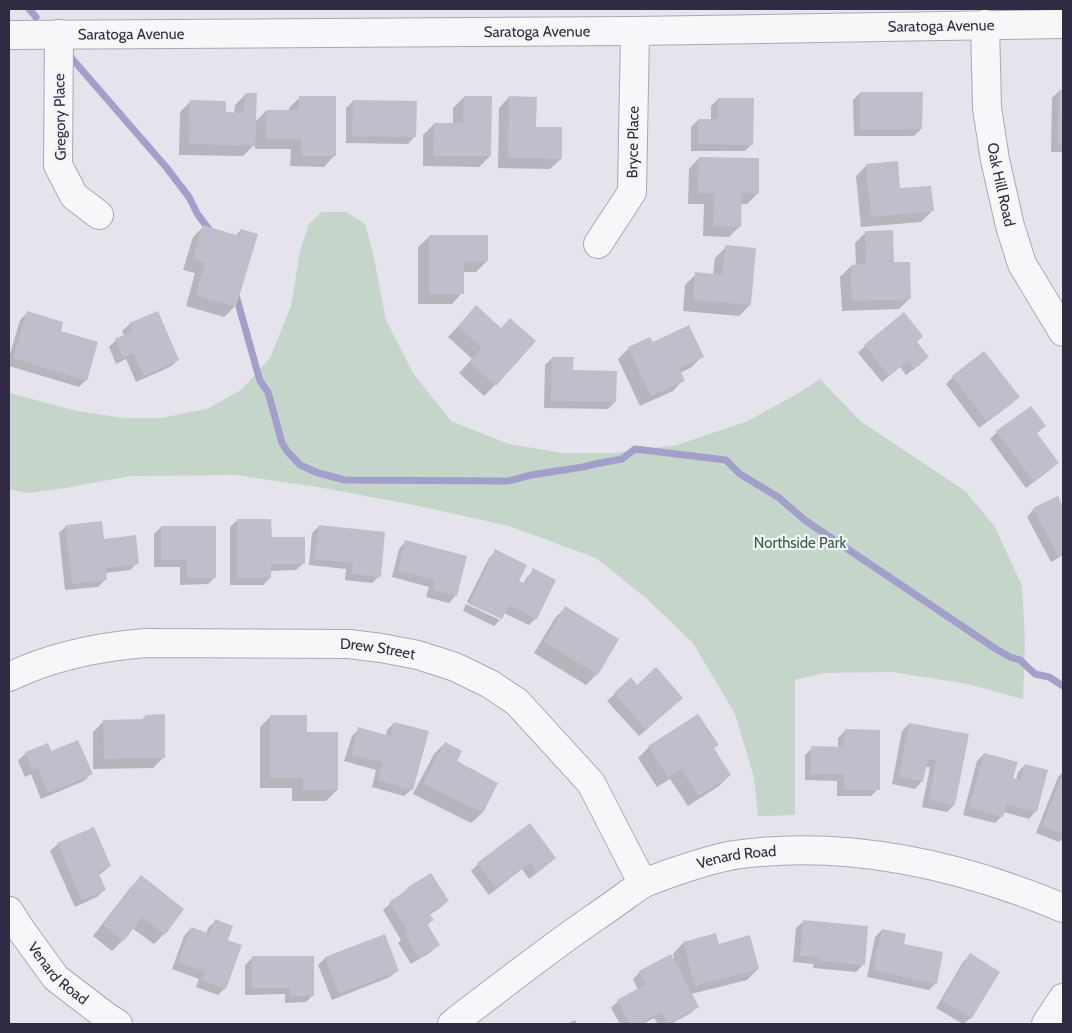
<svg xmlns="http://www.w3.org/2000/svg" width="1072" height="1033" viewBox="0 0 1072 1033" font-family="Cabin,sans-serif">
	<rect width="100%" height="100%" fill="#e5e3eb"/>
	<polygon fill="#c5d5c9" points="322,212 346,212 365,224 373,253 386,320 413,373 451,421 509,444 563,453 615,453 677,445 748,421 797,394 820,379 860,421 965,491 995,527 1022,586 1025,641 1023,699 968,684 893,672 824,673 795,680 795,815 758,816 754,777 735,714 693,643 646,598 596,558 509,526 419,506 318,487 235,475 131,476 65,488 29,493 9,489 9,393 77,411 124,418 161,418 207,409 241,390 270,358 291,306 300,251 309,224"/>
	<g fill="#0003">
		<polygon points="1059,91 1063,91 1063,152 1051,152 1052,98"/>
		<polygon points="860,93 921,129 914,136 854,136 853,100"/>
		<polygon points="245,95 254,123 266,111 289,111 289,108 300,97 334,156 324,167 290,166 291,149 255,149 255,144 243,156 179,155 180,112 191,101 224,113 234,114 235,105"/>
		<polygon points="464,97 490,156 479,167 423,166 423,135 434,124 453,124 453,108"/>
		<polygon points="509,97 561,159 550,169 498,168 499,108"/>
		<polygon points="718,99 752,144 745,151 691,151 691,127 698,120 711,120 711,106"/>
		<polygon points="353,101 415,136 408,144 346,143 346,108"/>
		<polygon points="699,158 758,193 747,204 740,204 740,226 729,237 703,236 704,204 688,204 689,169"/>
		<polygon points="867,165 899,190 932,211 921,222 861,227 856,176"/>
		<polygon points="203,227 235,236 241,230 235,306 224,317 186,306 195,273 183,270 193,237"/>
		<polygon points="866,232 893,264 910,298 899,309 842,311 840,277 851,266 856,266 855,243"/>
		<polygon points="429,237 487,261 476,272 462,272 462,293 452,304 418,304 418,247"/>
		<polygon points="726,247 750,305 739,316 683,311 685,285 696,274 713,275 715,258"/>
		<polygon points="476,307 495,385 484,396 459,373 472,359 448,337"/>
		<polygon points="27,313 86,380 79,387 9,366 9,357 20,320"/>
		<polygon points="130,324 178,360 170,367 136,382 126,359 116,364 109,347 116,340 124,335 122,331"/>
		<polygon points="915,342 921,364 906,375 900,367 882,382 858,353 865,346"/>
		<polygon points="652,344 702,356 692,367 680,373 683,380 673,391 640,406 618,359 629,348"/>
		<polygon points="552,358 572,371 615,402 608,409 544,408 545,365"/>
		<polygon points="953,377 1018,397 1011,404 979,428 946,384"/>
		<polygon points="1044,426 1036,434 1057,463 1050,470 1026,488 990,439 997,432"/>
		<polygon points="1057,497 1063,509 1063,555 1051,562 1027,517 1034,509"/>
		<polygon points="237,520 270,538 304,563 296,570 270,571 270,578 263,585 230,585 230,527"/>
		<polygon points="66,526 102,540 137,563 130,570 105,573 105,580 98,587 65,590 59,533"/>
		<polygon points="319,526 379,576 372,583 345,580 346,569 309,565 312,533"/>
		<polygon points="161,527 215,577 208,584 180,585 180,567 154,567 154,534"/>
		<polygon points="406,541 456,595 449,603 426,597 429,587 392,577 399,549"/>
		<polygon points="496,551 518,581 523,584 527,577 534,570 536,618 529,625 504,613 500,620 500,617 467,602 489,558"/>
		<polygon points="466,604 500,620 494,626 463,611"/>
		<polygon points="566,607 597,674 586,685 534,653 555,618"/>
		<polygon points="631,679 637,686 674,705 639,736 607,701"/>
		<polygon points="146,716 164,757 153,768 93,769 93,732 104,721 141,720"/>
		<polygon points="271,716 306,733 337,790 326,801 292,801 292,788 260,788 260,727"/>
		<polygon points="394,723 412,789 404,796 372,787 376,770 344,761 352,736 359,729 386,736 387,730"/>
		<polygon points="909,724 967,735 954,805 947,812 922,807 930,767 925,767 922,781 915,789 892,784 902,731"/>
		<polygon points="845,731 878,789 871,796 837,796 837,781 805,780 805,755 812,748 838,748 838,738"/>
		<polygon points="445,743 455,762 497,783 482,813 471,823 413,794 434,754"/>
		<polygon points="47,745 50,753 91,774 84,781 41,799 31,774 25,777 18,761 26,753"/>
		<polygon points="717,745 713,749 730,775 719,786 688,806 670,779 657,787 638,758 649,747"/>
		<polygon points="984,754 1012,779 1016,780 1018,772 1025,765 1036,811 1029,819 1004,812 1002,816 995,823 963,815 977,761"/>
		<polygon points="1063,772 1063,838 1059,842 1036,833 1058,777"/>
		<polygon points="58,844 110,866 102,873 98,875 104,890 97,897 75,907 50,851"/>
		<polygon points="554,858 547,865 529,879 522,869 489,895 471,871 478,864"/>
		<polygon points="141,877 164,934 154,944 132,928 123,940 112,951 93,936 130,888"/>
		<polygon points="408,888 447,901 440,908 429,915 432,920 427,926 438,945 431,952 411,964 398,943 401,940 383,910"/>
		<polygon points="215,921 227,941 225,988 218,995 196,987 199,979 172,969 184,936 191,928 206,934 208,928"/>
		<polygon points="804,921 863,965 856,972 813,968 814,964 793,962 796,928"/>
		<polygon points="882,930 903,945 936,983 929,990 867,977 875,937"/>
		<polygon points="715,935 718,945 758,969 747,980 691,994 698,1006 691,1013 671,1024 658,1024 654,1018 643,1024 620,1024 611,1008 618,1001 638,990 633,979 640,972 674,959 673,954 683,943"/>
		<polygon points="970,955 998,972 971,1018 963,1024 936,1008 963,962"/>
		<polygon points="252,958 313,995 306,1002 285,1003 285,994 245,995 245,965"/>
		<polygon points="325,958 398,970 390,977 332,1000 318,965"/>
		<polygon points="575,1020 577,1024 567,1024"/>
	</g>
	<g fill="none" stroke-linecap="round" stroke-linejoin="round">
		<g stroke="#a29fca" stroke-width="7">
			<polyline points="29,9 36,17"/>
			<polyline points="68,54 166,167 189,197 198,215 211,232"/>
			<polyline points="235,292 260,381 268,392 282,443 287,451 300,465 318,473 345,480 508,481 531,475 583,467 595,464 622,459 635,449 726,460 740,474 778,497 806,521 996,649 1010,657 1020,660 1035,674 1049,677 1063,686"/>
		</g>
	</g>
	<g fill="#c0becb">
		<polygon points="1059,90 1063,90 1063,145 1058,145"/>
		<polygon points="860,92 923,92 922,129 860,130"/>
		<polygon points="245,93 257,93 255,146 189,144 190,100 226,101 226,112 244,113"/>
		<polygon points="299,96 336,96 336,156 301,156 301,139 266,139 266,110 299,110"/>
		<polygon points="464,96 492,96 491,156 433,156 434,123 463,123"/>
		<polygon points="509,96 537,97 536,127 562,127 562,159 508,158"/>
		<polygon points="718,98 754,98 753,145 698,144 698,119 718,119"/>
		<polygon points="353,100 417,101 416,137 352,136"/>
		<polygon points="699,157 759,158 759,194 742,193 741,227 713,226 714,193 698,193"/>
		<polygon points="898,161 900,188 931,186 934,211 871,217 866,164"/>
		<polygon points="203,225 239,236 241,229 258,234 236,307 196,295 205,263 193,259"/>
		<polygon points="893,230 894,262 910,262 911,299 852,301 851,265 866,264 865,231"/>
		<polygon points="429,235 488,235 488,261 464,262 464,294 429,294"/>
		<polygon points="725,245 756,248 751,305 693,300 695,272 723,275"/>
		<polygon points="476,305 501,328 510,318 536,341 496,386 469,362 482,348 458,326"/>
		<polygon points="27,311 63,322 61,331 98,342 87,381 13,358"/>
		<polygon points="158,311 179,360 144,376 133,353 123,357 115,339 132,331 129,323"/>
		<polygon points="904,312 923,336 917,342 929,357 914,369 908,361 889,376 864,345"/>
		<polygon points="689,325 704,357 679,368 685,381 651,396 628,347 650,337 653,342"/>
		<polygon points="984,351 1020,397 987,422 952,376"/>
		<polygon points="552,357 574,357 573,370 617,371 616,402 551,401"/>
		<polygon points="1031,406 1046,426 1037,433 1059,463 1034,482 996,431"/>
		<polygon points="1058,496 1063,507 1063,553 1058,556 1033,508"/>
		<polygon points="237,519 271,519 272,537 305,537 305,564 271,564 271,578 237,578"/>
		<polygon points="102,521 104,539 136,535 139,564 106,568 107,580 72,584 66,525"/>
		<polygon points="319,525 385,532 381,577 352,574 353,563 315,559"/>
		<polygon points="161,526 216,526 216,578 187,578 187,560 161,560"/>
		<polygon points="405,540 467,556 457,596 433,590 435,580 398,570"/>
		<polygon points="495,549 527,565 519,581 526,584 533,568 556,580 537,619 509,605 502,619 469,604"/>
		<polygon points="565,606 619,639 598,675 544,642"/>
		<polygon points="656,667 683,698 646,730 614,693 631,677 637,685"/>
		<polygon points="165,714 165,758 104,759 103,720 145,719 145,715"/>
		<polygon points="698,714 719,745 714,748 731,775 699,796 681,769 668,777 648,746"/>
		<polygon points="270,715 307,715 307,732 338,732 338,790 303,790 303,778 270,778"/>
		<polygon points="394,722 429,731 413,790 378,780 383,763 351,754 358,727 390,736"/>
		<polygon points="909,723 969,734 955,805 929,800 936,760 928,759 923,782 899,777"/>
		<polygon points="845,729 880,730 880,790 844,790 844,774 811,774 811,746 844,747"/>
		<polygon points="78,740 93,774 48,793 38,768 32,770 25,752 48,743 51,751"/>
		<polygon points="445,742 462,751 457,761 498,783 483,813 423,783"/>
		<polygon points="984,753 1018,762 1013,778 1021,780 1025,764 1048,770 1037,812 1007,804 1003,817 969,808"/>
		<polygon points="1063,773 1063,834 1042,826"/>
		<polygon points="530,823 556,858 537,873 530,863 496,888 477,863"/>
		<polygon points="94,827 111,866 98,872 106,890 82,900 57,843"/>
		<polygon points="431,873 449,901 429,913 434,920 427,924 440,945 419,958 405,935 408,932 389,902 409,889 408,887"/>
		<polygon points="141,875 184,909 165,935 142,917 124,941 103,925"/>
		<polygon points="215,919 233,926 228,940 242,945 226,989 202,980 205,972 178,962 191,927 210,934"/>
		<polygon points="803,920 868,926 865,965 820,961 820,957 800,956"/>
		<polygon points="882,929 906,934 904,944 943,952 937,984 873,970"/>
		<polygon points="716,933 719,944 750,935 759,969 695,986 683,942"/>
		<polygon points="385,934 399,971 339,994 325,957"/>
		<polygon points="970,953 1000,972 972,1018 942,1000"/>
		<polygon points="671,954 699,1007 668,1024 662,1012 638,1024 630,1024 617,1000 646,984 639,971"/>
		<polygon points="252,956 314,956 314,996 291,996 291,988 252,988"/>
	</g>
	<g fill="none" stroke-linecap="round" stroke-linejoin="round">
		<g stroke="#aba8b5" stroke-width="30">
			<g id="minor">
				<path id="s1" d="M985,24L987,108L995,160L1010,226L1022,264L1063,332"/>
				<polyline points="59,34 58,165 74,196 99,215"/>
				<path id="s2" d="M9,35L635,31L1063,24"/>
				<path id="s3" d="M598,244L632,192L635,31"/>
				<path id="s4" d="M9,677C52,656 97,647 145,643L349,644L381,648L418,655L455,667L490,684L517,702L591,783L643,884"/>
				<path id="s5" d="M9,911L21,930L56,978L107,1017L118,1024"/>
				<path id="s6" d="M452,1024C499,988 546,951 594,918C606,910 617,902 628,894C634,890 639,886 644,883C651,880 658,878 665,875C688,867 711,859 734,855C846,839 961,865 1063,908"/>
				<polyline points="1046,1024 1063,998"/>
			</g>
		</g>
		<use href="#minor" stroke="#f7f6f9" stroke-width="28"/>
	</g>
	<g text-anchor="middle" stroke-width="4.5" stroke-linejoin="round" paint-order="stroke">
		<g font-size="15" fill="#302b43" stroke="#f4f3f8">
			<text dy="5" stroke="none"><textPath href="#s2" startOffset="932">Saratoga Avenue</textPath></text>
			<text dy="5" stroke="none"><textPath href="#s2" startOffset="528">Saratoga Avenue</textPath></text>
			<text dy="5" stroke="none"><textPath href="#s2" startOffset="122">Saratoga Avenue</textPath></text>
			<text transform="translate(60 117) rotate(-91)" y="5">Gregory Place</text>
			<text dy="5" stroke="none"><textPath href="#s3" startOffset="112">Bryce Place</textPath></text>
			<text dy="5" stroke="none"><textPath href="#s1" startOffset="162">Oak Hill Road</textPath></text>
			<text dy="5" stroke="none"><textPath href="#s4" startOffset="374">Drew Street</textPath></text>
			<text dy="5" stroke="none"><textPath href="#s6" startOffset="335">Venard Road</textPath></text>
			<text dy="5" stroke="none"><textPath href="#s5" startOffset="80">Venard Road</textPath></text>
		</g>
		<g font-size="15" fill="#395f46" stroke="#f4f3f8">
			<text x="800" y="548">Northside Park</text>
		</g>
	</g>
	<rect width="1072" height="1033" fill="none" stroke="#302b43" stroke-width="20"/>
</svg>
